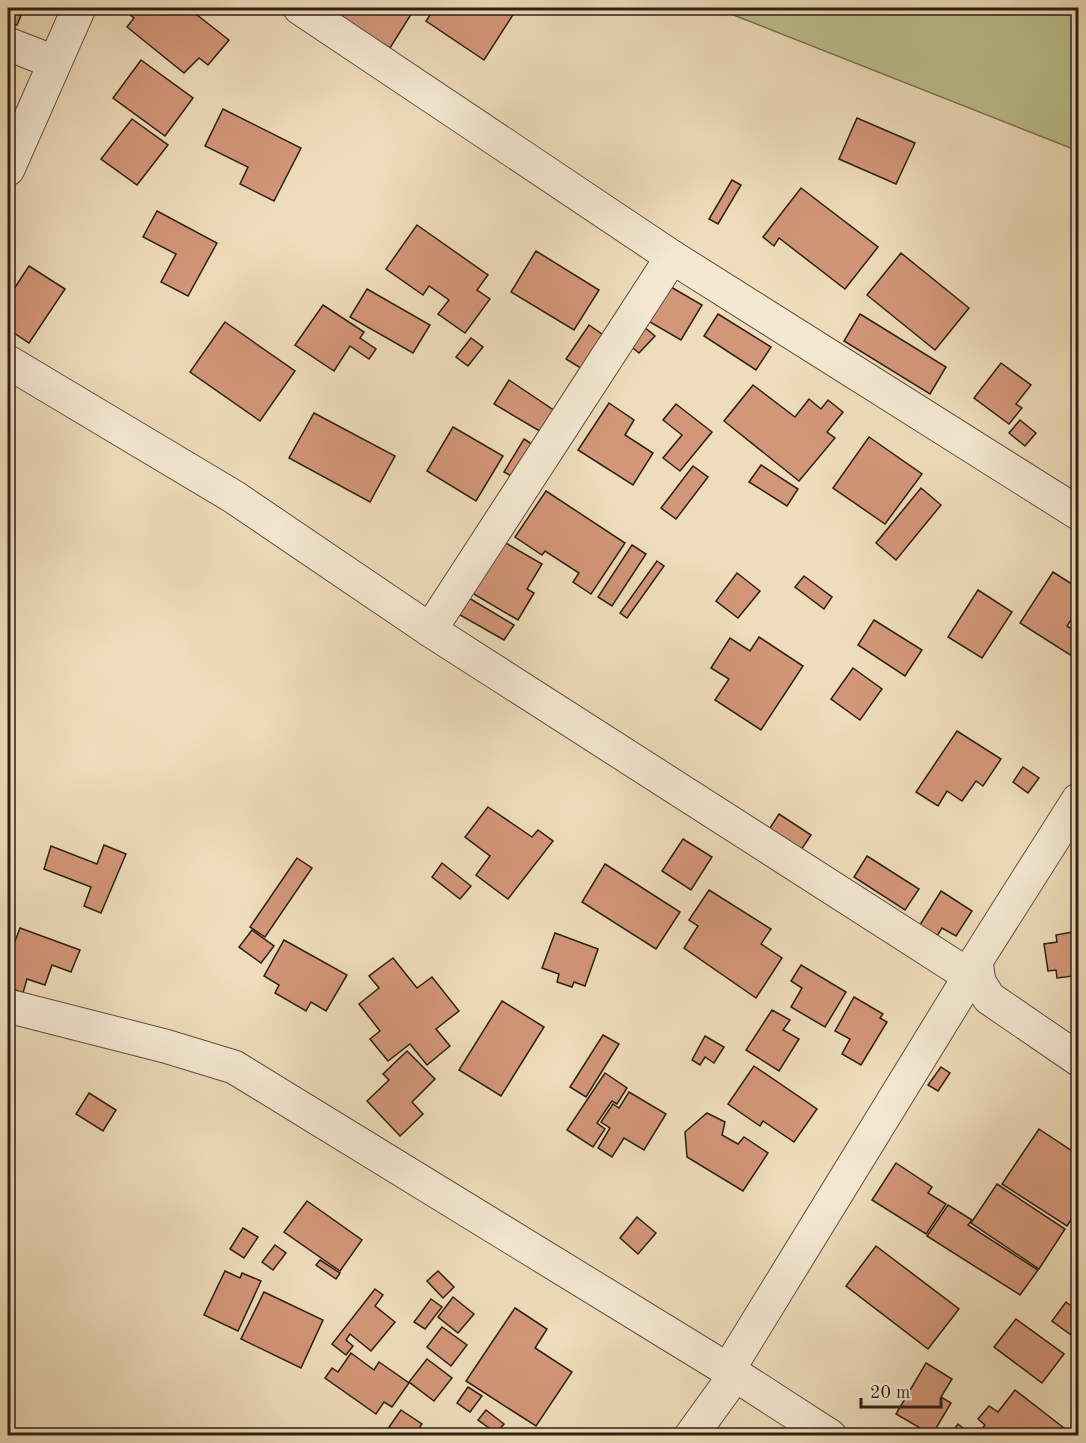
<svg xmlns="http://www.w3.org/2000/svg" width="1086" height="1443" viewBox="0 0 1086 1443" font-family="'Old Standard TT',serif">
	<rect width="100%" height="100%" fill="#eedcba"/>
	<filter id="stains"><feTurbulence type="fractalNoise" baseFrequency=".00333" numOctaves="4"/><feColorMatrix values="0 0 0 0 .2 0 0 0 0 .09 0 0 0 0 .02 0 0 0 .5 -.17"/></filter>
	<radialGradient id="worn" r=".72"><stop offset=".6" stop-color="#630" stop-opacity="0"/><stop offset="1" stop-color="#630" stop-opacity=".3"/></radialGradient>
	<polygon fill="#bbc08e" stroke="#757051" stroke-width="1.5" points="716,8 1078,8 1078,151 731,14"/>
	<g fill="#d29678" stroke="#2f1f14" stroke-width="1.5">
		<polygon points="8,8 24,8 17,25 8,22"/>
		<polygon points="130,8 188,8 229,40 208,65 199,58 184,73 127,27 134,18 126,12"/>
		<polygon points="324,8 415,8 390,48"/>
		<polygon points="435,8 513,8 516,10 484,60 426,21"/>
		<polygon points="141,60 193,98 165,136 113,98"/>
		<polygon points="223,109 301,148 274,201 240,184 248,167 205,146"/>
		<polygon points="857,118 915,143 896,184 839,159"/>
		<polygon points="132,119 168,145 137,185 101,159"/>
		<polygon points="732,180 741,185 718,224 709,219"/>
		<polygon points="801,188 878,247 845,289 779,238 774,246 763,237"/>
		<polygon points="157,211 217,243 188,296 161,282 176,254 143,237"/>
		<polygon points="417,225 488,275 477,290 490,299 465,333 438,314 449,300 429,286 423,295 386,269"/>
		<polygon points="536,251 599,290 574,330 511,292"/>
		<polygon points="901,253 969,308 935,350 867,295"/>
		<polygon points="29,266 65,289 29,343 8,329 8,298"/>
		<polygon points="664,283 702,305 681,340 643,318"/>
		<polygon points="367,289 430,325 413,353 350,317"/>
		<polygon points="323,305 364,332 360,338 376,349 369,359 350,346 334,371 295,345"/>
		<polygon points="718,314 771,347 756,370 704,336"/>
		<polygon points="860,314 946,367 930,394 844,341"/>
		<polygon points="225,322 295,371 260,421 190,372"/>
		<polygon points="589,325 609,339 587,372 566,359"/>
		<polygon points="643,326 655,336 639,353 628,344"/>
		<polygon points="471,338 483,347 468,366 456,357"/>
		<polygon points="1001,363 1031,385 1016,404 1022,408 1009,424 974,398"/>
		<polygon points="509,380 558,413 543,433 494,404"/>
		<polygon points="753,385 795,417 809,399 821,409 828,400 843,412 827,432 835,438 799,481 724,421"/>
		<polygon points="609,403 634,420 625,435 653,453 633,485 578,450"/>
		<polygon points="676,404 712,432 680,471 663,458 682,435 663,420"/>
		<polygon points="314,413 395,456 370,502 289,458"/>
		<polygon points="1020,420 1036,433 1025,446 1009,433"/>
		<polygon points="453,427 503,456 476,501 427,471"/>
		<polygon points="869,437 922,474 885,524 833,488"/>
		<polygon points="524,439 535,446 515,478 504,472"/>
		<polygon points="761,465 798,489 787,506 749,482"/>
		<polygon points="693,466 708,477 676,519 661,508"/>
		<polygon points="921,488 941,505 896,560 876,543"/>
		<polygon points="546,491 625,543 591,594 573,582 579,573 545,551 542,555 515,537"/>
		<polygon points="504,542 542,564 527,589 534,593 518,620 467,590"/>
		<polygon points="632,545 646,554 612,606 598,597"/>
		<polygon points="657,561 664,566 627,618 620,613"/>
		<polygon points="1053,572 1078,588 1078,609 1067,626 1078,633 1078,660 1020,623"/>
		<polygon points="737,573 760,591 738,618 716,601"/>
		<polygon points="804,576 832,597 824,609 795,587"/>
		<polygon points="978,590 1012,612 982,658 948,637"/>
		<polygon points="464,595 514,625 504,640 453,611"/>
		<polygon points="874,620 922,650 905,676 858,645"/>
		<polygon points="759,637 803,666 761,730 715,700 729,679 711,668 730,638 750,651"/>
		<polygon points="853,668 882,689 860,720 831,699"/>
		<polygon points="957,731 1001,759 983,786 976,781 962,801 947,791 938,806 916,792"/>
		<polygon points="1023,767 1039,778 1028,793 1013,782"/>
		<polygon points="488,807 532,837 538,830 553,841 508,899 476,875 490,856 465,837"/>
		<polygon points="779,814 811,835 799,853 768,831"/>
		<polygon points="683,839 712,857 691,890 662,871"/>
		<polygon points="104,845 126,854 101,913 84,906 91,887 44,869 51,846 97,864"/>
		<polygon points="867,856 919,889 905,910 854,877"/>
		<polygon points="297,858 312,868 265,937 250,927"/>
		<polygon points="442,863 471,886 460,899 432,877"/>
		<polygon points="605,864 680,912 656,949 582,902"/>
		<polygon points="709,890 771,929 761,944 782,958 756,998 684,948 698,926 689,920"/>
		<polygon points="941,891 972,911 956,936 942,928 935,939 918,928"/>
		<polygon points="20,928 80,950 71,972 52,965 45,985 27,979 23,993 8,987 8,947 12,949"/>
		<polygon points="252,930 274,946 261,963 239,947"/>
		<polygon points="1078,931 1078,995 1077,996 1073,976 1057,978 1056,970 1048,971 1044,944 1057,942 1056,935"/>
		<polygon points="555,933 598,949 585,986 574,982 572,987 557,982 559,974 542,968"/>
		<polygon points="284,940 347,975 326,1011 311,1002 306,1011 275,993 279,985 264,976"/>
		<polygon points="393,958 417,988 432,977 459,1011 436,1029 450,1046 427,1065 410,1044 388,1061 370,1039 380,1031 359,1004 379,988 369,976"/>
		<polygon points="801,965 846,992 825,1027 791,1007 802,988 791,981"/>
		<polygon points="854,997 883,1014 880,1018 887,1022 861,1065 842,1054 850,1039 835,1031"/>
		<polygon points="502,1001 544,1027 501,1096 459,1070"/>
		<polygon points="772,1010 790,1020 783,1030 799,1039 779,1071 746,1050"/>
		<polygon points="603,1035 619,1044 586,1097 570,1087"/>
		<polygon points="705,1036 724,1047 714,1063 705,1057 700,1065 692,1060"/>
		<polygon points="407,1051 435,1079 412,1102 423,1114 400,1136 367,1101 389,1080 383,1074"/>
		<polygon points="754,1066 817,1109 794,1142 763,1121 760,1126 728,1104"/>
		<polygon points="941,1067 950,1073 938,1091 928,1085"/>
		<polygon points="605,1073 627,1088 617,1104 612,1101 597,1123 605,1129 593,1147 567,1130"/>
		<polygon points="629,1092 666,1114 644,1150 624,1138 612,1157 598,1148 610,1128 601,1122 613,1104 619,1108"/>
		<polygon points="89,1093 116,1110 103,1131 76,1114"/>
		<polygon points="707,1113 725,1122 722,1135 738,1144 744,1137 768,1153 743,1191 687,1157 685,1132"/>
		<polygon points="1039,1129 1078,1155 1078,1209 1067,1226 1002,1184"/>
		<polygon points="896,1163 932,1187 928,1193 946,1204 926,1234 872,1200"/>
		<polygon points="997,1184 1065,1229 1039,1269 971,1223"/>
		<polygon points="307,1201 362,1240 340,1271 284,1232"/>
		<polygon points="948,1205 972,1220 968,1225 1038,1270 1020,1295 927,1236"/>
		<polygon points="637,1217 656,1233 638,1254 620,1238"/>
		<polygon points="243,1228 258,1237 244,1258 230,1249"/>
		<polygon points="275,1245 286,1253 273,1270 262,1262"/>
		<polygon points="876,1246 959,1309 928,1349 846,1286"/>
		<polygon points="320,1260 340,1273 336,1279 316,1265"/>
		<polygon points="225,1271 240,1278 242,1273 261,1281 238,1331 204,1315"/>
		<polygon points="438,1271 454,1287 443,1298 427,1281"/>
		<polygon points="375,1289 383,1295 375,1306 395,1322 371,1351 350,1334 346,1340 353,1346 346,1355 332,1344"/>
		<polygon points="264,1292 323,1320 301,1368 241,1339"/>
		<polygon points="453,1297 474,1314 458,1333 438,1317"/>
		<polygon points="431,1299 442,1307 425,1329 414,1322"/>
		<polygon points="1066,1302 1078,1311 1078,1340 1052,1321"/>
		<polygon points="515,1308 547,1329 535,1348 572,1372 536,1426 466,1381"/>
		<polygon points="1016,1319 1064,1354 1042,1383 994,1347"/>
		<polygon points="442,1327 467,1345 451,1366 427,1347"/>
		<polygon points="351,1353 374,1370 379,1362 409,1383 392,1407 384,1402 376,1414 325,1378 332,1368 338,1372"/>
		<polygon points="427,1359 452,1378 434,1401 409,1382"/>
		<polygon points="926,1363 952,1379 941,1397 951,1403 932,1435 896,1414"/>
		<polygon points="468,1387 482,1396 470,1412 457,1403"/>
		<polygon points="1015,1390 1064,1428 1057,1436 976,1436 985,1425 978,1419 989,1406 998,1412"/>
		<polygon points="401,1410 422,1424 414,1436 402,1436 389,1427"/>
		<polygon points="486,1410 504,1424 496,1433 478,1420"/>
		<polygon points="958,1424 973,1436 949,1436"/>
	</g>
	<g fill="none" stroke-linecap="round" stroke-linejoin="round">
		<g stroke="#5f4e3e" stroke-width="35">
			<g id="minor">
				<polyline points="300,8 672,257 1078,513"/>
				<polyline points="8,44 54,62"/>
				<polyline points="8,169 79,8"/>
				<polyline points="8,362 234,497 430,630 979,982"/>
				<polyline points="430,630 672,257"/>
				<polyline points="1078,800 976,961 979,982 989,998 1078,1059"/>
				<polyline points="8,1006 165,1046 234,1067 728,1370 830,1436"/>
				<polyline points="728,1370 970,976"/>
				<polyline points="691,1436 735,1375"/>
			</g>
		</g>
		<use href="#minor" stroke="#f4e8d2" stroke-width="33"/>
	</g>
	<rect width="1086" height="1443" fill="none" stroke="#eedcba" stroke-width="30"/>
	<rect x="9" y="9" width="1068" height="1425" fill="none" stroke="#2f1f14" stroke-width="3"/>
	<rect x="15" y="15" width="1056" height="1413" fill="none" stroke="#2f1f14" stroke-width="1.5"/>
	<path d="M861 1398v9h80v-9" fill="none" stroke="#2f1f14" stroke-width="3"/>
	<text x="870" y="1398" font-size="18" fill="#2f1f14" stroke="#f4e8d2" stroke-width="4.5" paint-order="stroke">20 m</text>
	<rect width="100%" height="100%" filter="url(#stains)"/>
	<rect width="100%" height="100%" fill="url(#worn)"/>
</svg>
